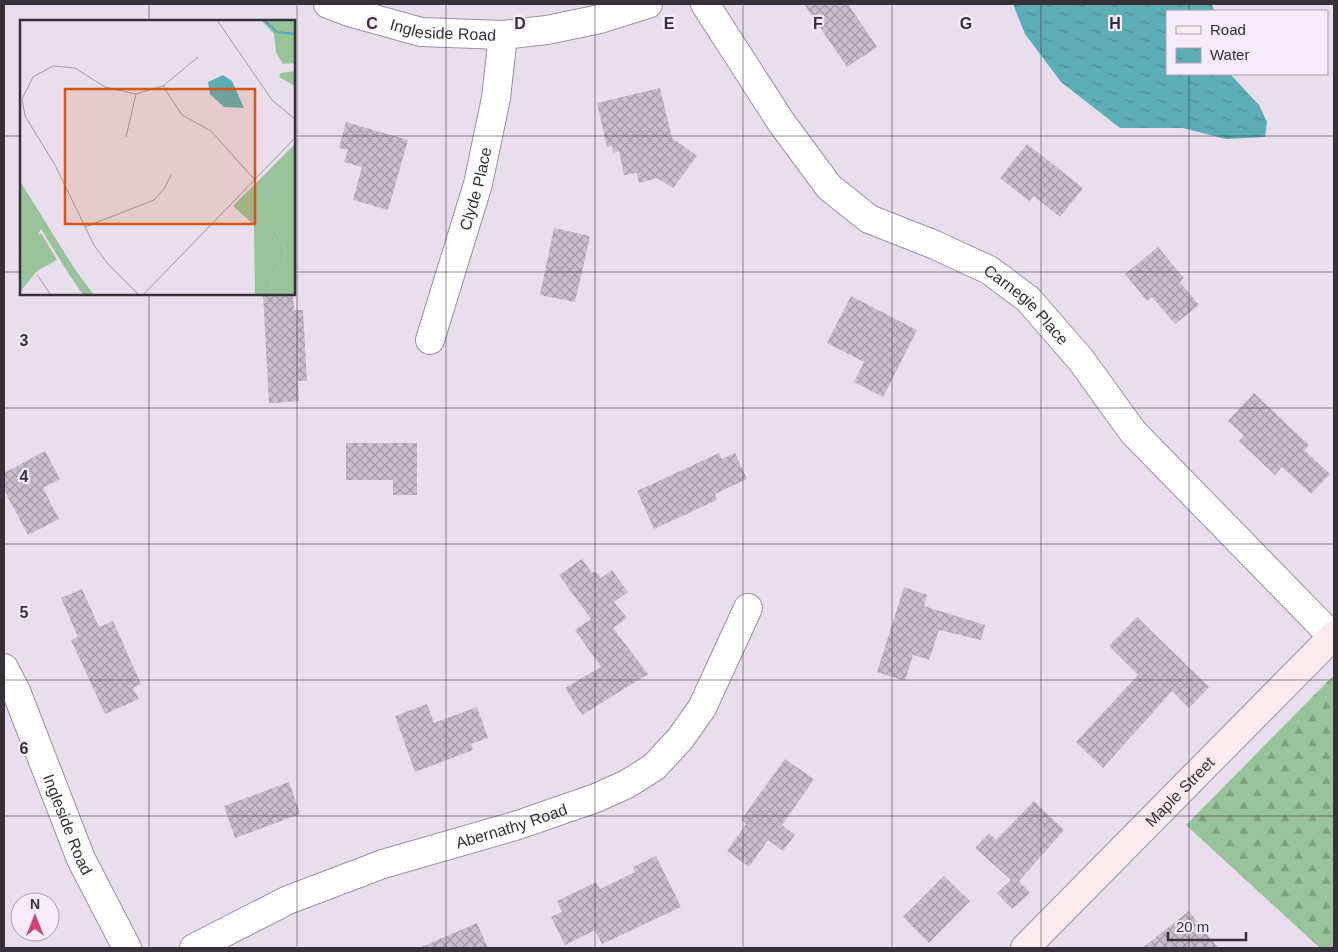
<svg xmlns="http://www.w3.org/2000/svg" width="1338" height="952" viewBox="0 0 1338 952" font-family="Helvetica,sans-serif">
	<defs>
		<pattern id="forest-firs" width="22" height="20" patternUnits="userSpaceOnUse" patternTransform="scale(1.25)"><rect width="22" height="20" fill="#99c49b"/><path d="M5 1l3.5 6h-7zM16 11l3.5 6h-7z" fill="#7ea07f"/></pattern>
		<pattern id="water-ripples" width="26" height="14" patternUnits="userSpaceOnUse" patternTransform="scale(1.25)"><rect width="26" height="14" fill="#5cadb5"/><path d="M2 4q2-2 4 0t4 0M15 11q2-2 4 0t4 0" fill="none" stroke="#4d8d94"/></pattern>
		<pattern id="building-cross-hatch" width="8" height="8" patternUnits="userSpaceOnUse" patternTransform="scale(1.25)"><rect width="8" height="8" fill="#c9bece"/><path d="M0 0l8 8M0 8l8-8" fill="none" stroke="#a49ba8"/></pattern>
	</defs>
	<rect width="100%" height="100%" fill="#e9deee"/>
	<polygon fill="url(#forest-firs)" points="1334,675 1334,948 1320,948 1186,825"/>
	<polygon fill="url(#water-ripples)" points="1013,4 1212,4 1214,11 1167,11 1167,74 1230,74 1259,105 1267,122 1265,137 1226,139 1183,128 1120,128 1061,82 1025,34"/>
	<g fill="url(#building-cross-hatch)">
		<polygon points="804,4 848,4 877,47 847,67"/>
		<polygon points="660,88 672,138 697,156 673,188 657,178 639,183 637,173 624,175 619,151 613,153 612,146 607,147 597,103"/>
		<polygon points="346,122 408,140 388,210 353,200 362,167 344,162 348,150 339,148"/>
		<polygon points="1027,144 1083,188 1060,217 1034,196 1029,201 1000,178"/>
		<polygon points="554,228 590,236 575,302 540,295"/>
		<polygon points="1158,247 1184,278 1180,282 1199,305 1175,324 1152,297 1147,301 1125,274"/>
		<polygon points="263,294 293,294 294,310 303,310 307,381 298,381 299,401 269,403"/>
		<polygon points="851,296 917,330 883,397 854,382 864,362 827,343"/>
		<polygon points="1254,393 1309,445 1304,450 1330,474 1311,494 1282,467 1275,475 1239,441 1244,436 1228,421"/>
		<polygon points="346,443 417,443 417,495 393,495 393,480 346,480"/>
		<polygon points="45,451 60,479 43,488 59,519 28,535 4,490 4,473"/>
		<polygon points="719,453 722,459 735,453 747,479 715,494 717,500 654,529 637,491"/>
		<polygon points="582,559 592,573 595,571 601,578 612,570 628,592 614,602 627,618 613,628 648,674 582,715 565,688 601,667 575,630 591,619 559,575"/>
		<polygon points="904,587 927,595 924,606 985,625 981,640 939,630 929,660 913,655 905,681 877,672"/>
		<polygon points="82,589 99,627 113,621 141,684 133,688 139,699 105,714 71,640 78,637 61,598"/>
		<polygon points="1137,617 1209,687 1189,708 1172,691 1103,768 1076,742 1138,675 1109,646"/>
		<polygon points="427,704 434,723 477,707 488,738 471,744 473,750 415,772 395,716"/>
		<polygon points="785,759 814,779 782,825 795,835 783,851 768,840 749,867 727,851 746,824 741,820"/>
		<polygon points="289,782 300,814 235,838 224,806"/>
		<polygon points="1034,801 1064,830 1019,881 1030,893 1012,909 997,893 1011,880 975,848 989,833 996,840"/>
		<polygon points="656,856 681,907 602,944 595,930 565,945 551,917 562,912 557,901 596,882 600,889 635,872 633,867"/>
		<polygon points="944,876 970,901 929,943 903,917"/>
		<polygon points="1189,911 1218,948 1142,948"/>
		<polygon points="477,923 488,948 419,948"/>
	</g>
	<g fill="none" stroke-linecap="round" stroke-linejoin="round">
		<g stroke="#9b91a0" stroke-width="30">
			<g id="minor">
				<path id="s1" d="M328,4L349,12L421,32L503,35L547,30L600,19L648,4"/>
				<path id="s2" d="M705,4L781,122L829,187L869,219L935,245L989,270L1028,299L1081,360L1133,432L1333,637"/>
				<path id="s3" d="M430,340L478,184L496,98L503,35"/>
				<path id="s4" d="M4,668L16,691L81,859L127,948"/>
				<path id="s5" d="M194,948L288,900L383,864L518,825L596,798L627,784L654,767L680,739L702,708L748,608"/>
			</g>
		</g>
		<g stroke="#9b91a0" stroke-width="30">
			<g id="secondary">
				<path id="s6" d="M1025,948L1334,635"/>
			</g>
		</g>
		<use href="#minor" stroke="#fff" stroke-width="28"/>
		<use href="#secondary" stroke="#fbebee" stroke-width="28"/>
	</g>
	<path fill="none" stroke="#363138" stroke-width="1" stroke-opacity="0.55" d="M149,4V21M297,4V948M446,4V948M595,4V948M743,4V948M892,4V948M1041,4V948M1189,4V11M1189,74V948M4,136H21M294,136H1334M4,272H21M294,272H1334M149,294V948M4,408H1334M4,544H1334M4,680H1334M4,816H1334"/>
	<g text-anchor="middle" stroke-width="4.5" stroke-linejoin="round" paint-order="stroke">
		<g font-size="16" fill="#363138" stroke="#f6ebfc">
			<text dy="6" stroke="none"><textPath href="#s1" startOffset="119">Ingleside Road</textPath></text>
			<text dy="6" stroke="none"><textPath href="#s3" startOffset="158">Clyde Place</textPath></text>
			<text dy="6" stroke="none"><textPath href="#s2" startOffset="454">Carnegie Place</textPath></text>
			<text dy="6" stroke="none"><textPath href="#s6" startOffset="220">Maple Street</textPath></text>
			<text dy="6" stroke="none"><textPath href="#s4" startOffset="169">Ingleside Road</textPath></text>
			<text dy="6" stroke="none"><textPath href="#s5" startOffset="341">Abernathy Road</textPath></text>
		</g>
	</g>
	<g transform="translate(20 20)">
		<rect width="275" height="275" fill="#e9deee"/>
		<path d="M0,161L54,248L74,275H63L45,248L0,175Z" fill="#99c49b"/>
		<path d="M275,124V144L270,143L249,167L257,212L266,231L263,241L251,258L250,275H235L234,205L213,186ZM21,213L37,240L17,251L0,272V231Z" fill="#99c49b"/>
		<path d="M275,0V43L263,44L256,32L254,14L241,0ZM275,51V66L259,57L261,53ZM270,143L275,144V275H250L251,258L263,241L266,231L254,205L249,167L257,149ZM0,170L21,208L18,216L0,231Z" fill="#99c49b"/>
		<path d="M203,55L212,61L224,88L204,87L190,74L188,62Z" fill="#5cadb5"/>
		<path fill="none" stroke="#5cadb5" stroke-width="2.5" d="M244,0L257,12L275,14"/>
		<path fill="none" stroke="#a199a5" stroke-width="1" d="M197,0L252,80L275,99M143,66L162,95L191,111L234,159M106,117L116,74M65,207L134,180L144,169L151,155M17,255L31,275M119,275L87,243L74,225L35,145L5,96L2,79L13,57L33,46L55,48L85,67L116,74L143,66L178,37M123,275L275,118"/>
		<path fill="#d65510" fill-opacity="0.15" stroke="#d65510" stroke-width="2.5" d="M45,69H235V204H45Z"/>
		<rect width="275" height="275" fill="none" stroke="#363138" stroke-width="2.5"/>
	</g>
	<g font-size="16" text-anchor="middle" font-weight="bold" fill="#363138" stroke="#f6ebfc" stroke-width="4.5" stroke-linejoin="round" paint-order="stroke">
		<text x="372" y="29">C</text>
		<text x="520" y="29">D</text>
		<text x="669" y="29">E</text>
		<text x="818" y="29">F</text>
		<text x="966" y="29">G</text>
		<text x="1115" y="29">H</text>
		<text x="24" y="346">3</text>
		<text x="24" y="482">4</text>
		<text x="24" y="618">5</text>
		<text x="24" y="754">6</text>
	</g>
	<rect width="1338" height="952" fill="none" stroke="#363138" stroke-width="10"/>
	<rect x="1166" y="10" width="162" height="65" fill="#f6ebfc" stroke="#a9a1ae"/>
	<rect x="1176" y="26" width="25" height="8" fill="#fbebee" stroke="#a9a1ae"/>
	<text x="1210" y="35" font-size="15" fill="#363138">Road</text>
	<rect x="1176" y="48" width="25" height="15" fill="url(#water-ripples)" stroke="#a9a1ae"/>
	<text x="1210" y="60" font-size="15" fill="#363138">Water</text>
	<g transform="translate(35 917)"><circle r="24" fill="#f6ebfc" stroke="#a9a1ae"/>
	<path d="M0-4L9 19L0 12L-9 19Z" fill="#cf4378"/>
	<text y="-8" font-size="14" font-weight="bold" text-anchor="middle" fill="#363138">N</text>
	</g>
	<path d="M1168 932v8h78v-8" fill="none" stroke="#363138" stroke-width="2.5"/>
	<text x="1176" y="932" font-size="15" fill="#363138" stroke="#f6ebfc" stroke-width="4" paint-order="stroke">20 m</text>
</svg>
